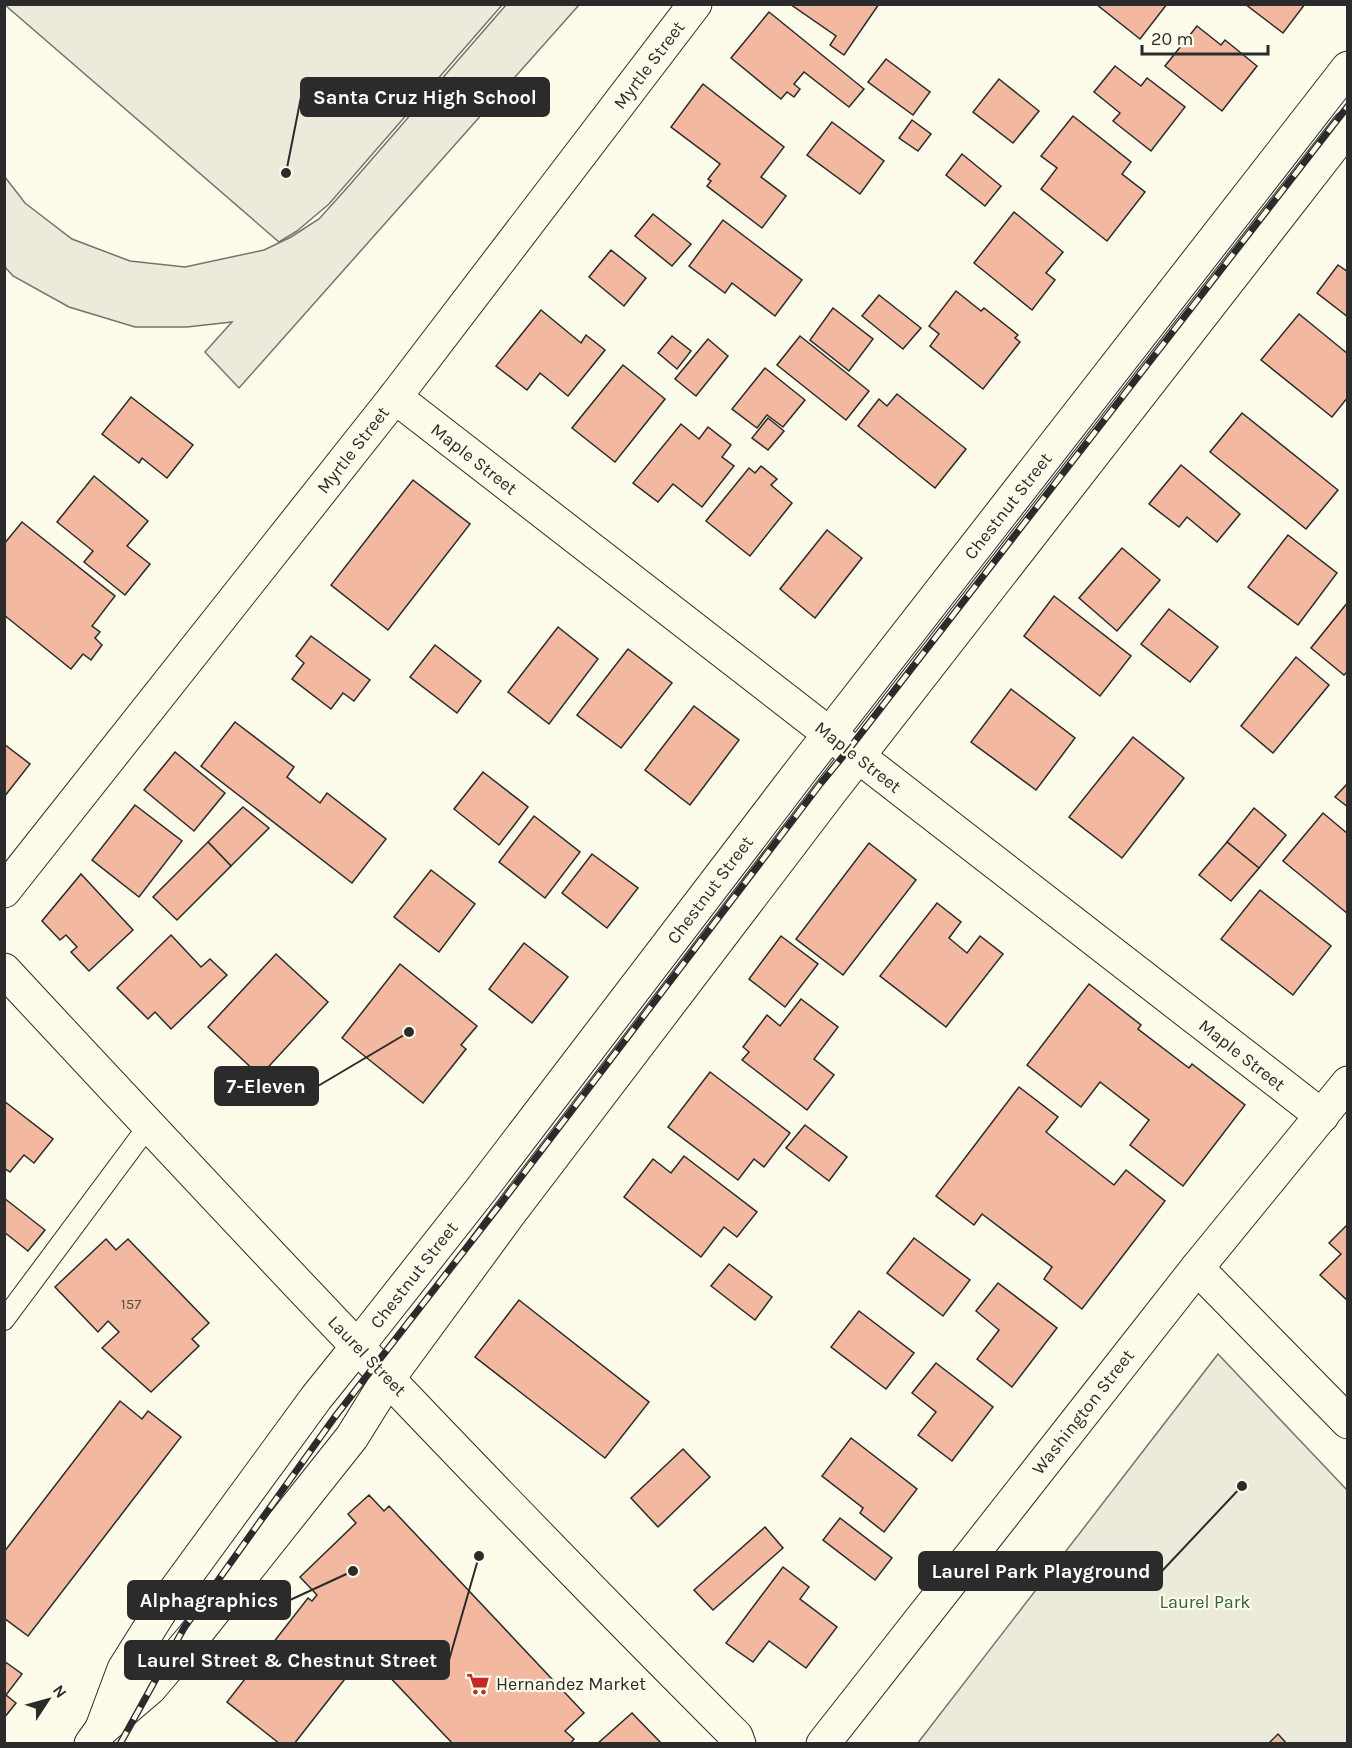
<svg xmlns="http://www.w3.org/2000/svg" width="1352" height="1748" viewBox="0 0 1352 1748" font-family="Karla,sans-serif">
	<rect width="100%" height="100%" fill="#fdfbea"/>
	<g fill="#ecebdb" stroke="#74746e" stroke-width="1.5">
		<polygon points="5,5 502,5 329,204 297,231 279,242"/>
		<polygon points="506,5 579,5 239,388 205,352 232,322 187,327 135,327 69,307 13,276 5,267 5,177 25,203 72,239 130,261 185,267 264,250 291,237 319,219 346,189"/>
		<polygon points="1218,1354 1347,1490 1347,1743 917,1744"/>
	</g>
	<g fill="#f2b8a0" stroke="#2b2b2b" stroke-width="1.5">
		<polygon points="790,4 879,4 844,55 830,45 836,36"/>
		<polygon points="1096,4 1167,4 1140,39"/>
		<polygon points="1245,4 1305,4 1283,33"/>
		<polygon points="769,12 864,89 849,107 804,72 794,84 800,89 794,97 787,92 781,99 731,58"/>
		<polygon points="1197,26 1221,45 1225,40 1257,66 1222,111 1165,66"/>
		<polygon points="886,59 930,92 913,115 868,82"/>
		<polygon points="1115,66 1141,86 1147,78 1185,107 1151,151 1113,121 1120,113 1094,92"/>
		<polygon points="999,79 1039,111 1013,143 973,112"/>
		<polygon points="703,84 784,147 761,177 786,196 762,228 707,186 711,181 708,179 720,164 671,127"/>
		<polygon points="1073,116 1131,162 1122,174 1145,192 1107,241 1041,189 1057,168 1041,156"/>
		<polygon points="912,120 931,134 918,151 899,138"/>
		<polygon points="832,122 884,161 860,194 807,155"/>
		<polygon points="962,154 1001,186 985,206 946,175"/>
		<polygon points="1014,212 1063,252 1046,273 1055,280 1032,310 974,263"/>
		<polygon points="653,214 691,244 672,266 635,236"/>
		<polygon points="723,220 802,280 775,316 732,283 725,293 689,266"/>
		<polygon points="611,250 646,278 624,306 589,277"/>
		<polygon points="1338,265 1348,272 1348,317 1317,293"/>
		<polygon points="956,291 981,311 984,308 1018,335 1015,338 1020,342 983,389 930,346 939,334 929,326"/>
		<polygon points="879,295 921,328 903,349 862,316"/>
		<polygon points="833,308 873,339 849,371 810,340"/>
		<polygon points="541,310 581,343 586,335 605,350 568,396 540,373 527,390 496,366"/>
		<polygon points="1299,314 1348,354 1348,397 1332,417 1261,360"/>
		<polygon points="672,336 691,351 677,369 658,353"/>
		<polygon points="800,336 869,391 846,420 777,365"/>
		<polygon points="708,339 728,356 696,396 675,379"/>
		<polygon points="623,365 665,399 615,462 572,428"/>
		<polygon points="765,368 805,400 783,427 767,415 757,428 732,409"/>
		<polygon points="897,394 966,449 935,488 858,426 879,399 887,406"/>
		<polygon points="131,397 193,445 167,478 142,458 139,463 102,434"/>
		<polygon points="1242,413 1338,490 1306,529 1210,452"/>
		<polygon points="768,418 784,431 768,450 752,438"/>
		<polygon points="681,424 699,439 708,427 731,445 722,457 734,466 702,507 673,484 658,502 633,483"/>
		<polygon points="1181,465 1240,514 1217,542 1187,517 1179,527 1149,504"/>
		<polygon points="761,466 777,479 771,485 792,503 750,556 706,521 749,468 755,473"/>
		<polygon points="94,476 148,521 127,546 150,564 125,595 84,562 93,551 57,522"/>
		<polygon points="413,480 470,524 388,630 331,585"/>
		<polygon points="22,522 115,596 92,626 100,632 95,638 102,645 91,660 83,654 71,669 4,615 4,544"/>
		<polygon points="827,530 862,558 815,618 780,589"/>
		<polygon points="1288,535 1337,573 1298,625 1248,587"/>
		<polygon points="1122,548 1160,580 1117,631 1079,598"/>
		<polygon points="1054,596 1131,656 1100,696 1024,636"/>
		<polygon points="1348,602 1348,671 1344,675 1311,648"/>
		<polygon points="1169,609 1218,647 1190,682 1141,644"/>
		<polygon points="558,627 598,659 549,724 508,692"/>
		<polygon points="311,636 370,680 354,701 343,693 331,709 292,679 304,663 296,656"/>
		<polygon points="435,645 481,681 457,713 410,677"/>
		<polygon points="628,649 672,683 621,748 577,715"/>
		<polygon points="1296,657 1329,685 1273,753 1241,726"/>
		<polygon points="1011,689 1075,738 1036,790 971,742"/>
		<polygon points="694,706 739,740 690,805 645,770"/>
		<polygon points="235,722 294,767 287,777 320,803 327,793 386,839 352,883 201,766"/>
		<polygon points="1133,737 1184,778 1122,858 1069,817"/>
		<polygon points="4,744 30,764 4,797"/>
		<polygon points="175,752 225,793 194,831 144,790"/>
		<polygon points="483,772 528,807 499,845 454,809"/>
		<polygon points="1348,783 1348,807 1335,797"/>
		<polygon points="135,805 182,841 139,897 92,860"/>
		<polygon points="243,807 269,828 231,866 208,842"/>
		<polygon points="1254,808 1286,835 1259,868 1227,842"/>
		<polygon points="1323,813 1348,834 1348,914 1283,861"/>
		<polygon points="534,816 580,852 545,898 499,862"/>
		<polygon points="208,842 231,866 177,920 153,897"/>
		<polygon points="1227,842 1259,868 1231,901 1199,875"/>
		<polygon points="869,843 916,880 843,975 796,939"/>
		<polygon points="592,854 638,888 607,928 562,893"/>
		<polygon points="431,870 475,904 439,952 394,917"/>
		<polygon points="81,874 133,930 89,971 71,952 77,947 66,935 60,940 42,921"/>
		<polygon points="1260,890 1331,946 1293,995 1221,939"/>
		<polygon points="937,903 961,922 949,938 967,953 980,936 1003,954 946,1027 880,976"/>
		<polygon points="171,935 201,967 210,959 227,975 171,1029 155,1012 148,1019 117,988"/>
		<polygon points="781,936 818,964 785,1007 749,979"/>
		<polygon points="524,943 568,977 532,1023 489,989"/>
		<polygon points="276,954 328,1002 260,1076 208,1027"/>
		<polygon points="400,964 477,1026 461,1045 466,1049 423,1103 342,1038"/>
		<polygon points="1089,984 1141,1025 1138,1029 1189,1068 1192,1064 1245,1105 1183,1186 1130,1145 1149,1120 1100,1082 1081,1107 1027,1065"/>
		<polygon points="801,999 838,1027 814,1059 834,1075 807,1110 742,1060 749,1052 743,1047 767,1015 780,1026"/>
		<polygon points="710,1072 790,1133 764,1167 754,1159 738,1180 668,1127"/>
		<polygon points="1019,1087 1058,1117 1046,1132 1114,1185 1126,1170 1165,1201 1082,1309 1044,1279 1052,1267 982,1214 974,1225 936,1196"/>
		<polygon points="4,1101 53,1139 34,1163 24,1155 10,1172 4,1168"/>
		<polygon points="805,1125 847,1157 829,1181 786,1148"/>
		<polygon points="684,1156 757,1212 737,1237 724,1227 701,1257 624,1197 653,1159 671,1173"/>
		<polygon points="4,1198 45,1230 28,1251 4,1232"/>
		<polygon points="1348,1224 1348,1301 1320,1275 1341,1254 1329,1243"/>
		<polygon points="914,1238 970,1280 943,1316 887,1273"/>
		<polygon points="106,1239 116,1250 128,1239 209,1323 192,1339 199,1346 151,1392 102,1348 119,1332 108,1321 98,1332 55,1287"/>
		<polygon points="729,1264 772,1297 755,1320 711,1286"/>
		<polygon points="998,1283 1057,1328 1012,1387 977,1359 999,1330 976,1311"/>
		<polygon points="519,1300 649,1402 605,1458 475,1357"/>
		<polygon points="859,1311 914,1353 886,1389 831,1347"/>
		<polygon points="936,1363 993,1407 952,1461 918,1435 936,1412 912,1393"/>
		<polygon points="120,1401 142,1419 148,1411 181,1437 28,1636 4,1618 4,1552"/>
		<polygon points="851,1438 917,1489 884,1532 860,1513 863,1508 822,1476"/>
		<polygon points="683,1449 710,1477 658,1527 631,1498"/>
		<polygon points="369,1495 384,1511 389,1506 584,1713 565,1731 574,1739 570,1744 453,1744 366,1652 294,1744 280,1744 227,1702 308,1598 312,1601 317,1595 300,1577 356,1523 348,1514"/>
		<polygon points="840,1518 892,1558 875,1580 823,1540"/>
		<polygon points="765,1527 783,1548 713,1610 694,1590"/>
		<polygon points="783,1567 809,1587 800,1599 837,1627 806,1668 769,1641 753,1662 726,1643"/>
		<polygon points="4,1661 22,1674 6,1695 16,1703 4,1718"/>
		<polygon points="632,1713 662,1744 597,1744"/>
		<polygon points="1278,1734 1287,1744 1268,1744"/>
	</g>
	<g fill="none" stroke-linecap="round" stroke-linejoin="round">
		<g stroke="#2b2b2b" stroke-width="22">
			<polyline id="lane" points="4,1320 149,1125"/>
		</g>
		<g stroke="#2b2b2b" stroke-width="35">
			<g id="street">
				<polyline points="395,397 1322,1116"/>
				<polyline points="4,891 395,397 695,4"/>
				<polyline points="1197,1268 1348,1422"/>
				<polyline points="102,1728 124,1669 161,1610 316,1398 357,1347"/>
				<polyline points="91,1744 101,1730 150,1688 194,1636 352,1437 388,1379"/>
				<polyline points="823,1744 1197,1268 1348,1083"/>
			</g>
		</g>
		<g stroke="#2b2b2b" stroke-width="35">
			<g id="secondary">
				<path d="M4,970C245,1229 486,1486 736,1736L739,1744"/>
				<polyline points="357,1347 480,1191 803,768 1348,68"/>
				<polyline points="388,1379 509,1214 831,791 1348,127"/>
			</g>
		</g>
		<use href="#lane" stroke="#fdfbea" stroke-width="20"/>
		<use href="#street" stroke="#fdfbea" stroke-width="33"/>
		<use href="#secondary" stroke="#fdfbea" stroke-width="33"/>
		<g stroke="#2b2b2b" stroke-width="7">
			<polyline id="rail" points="120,1744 184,1628 334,1418 499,1206 821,783 849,749 1348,106"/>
		</g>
		<use href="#rail" stroke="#fdfbea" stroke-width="4.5" stroke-dasharray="14" stroke-linecap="butt"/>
	</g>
	<defs>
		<g id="supermarket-bare" transform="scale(1.8)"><path d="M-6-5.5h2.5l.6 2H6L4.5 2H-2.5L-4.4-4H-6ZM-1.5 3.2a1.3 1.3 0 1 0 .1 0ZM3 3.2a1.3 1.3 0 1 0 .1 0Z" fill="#c62828" stroke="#fdfbea" stroke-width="2.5" paint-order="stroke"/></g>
	</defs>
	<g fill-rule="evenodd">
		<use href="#supermarket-bare" x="478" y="1684"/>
	</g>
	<g text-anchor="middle" stroke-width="4.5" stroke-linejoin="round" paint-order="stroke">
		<g font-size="15" fill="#5d4e48">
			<text x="131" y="1309">157</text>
		</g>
		<g font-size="18" fill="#2b2b2b" stroke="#fdfbea">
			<text transform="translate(649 65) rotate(-53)" y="6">Myrtle Street</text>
			<text transform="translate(353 450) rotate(-52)" y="6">Myrtle Street</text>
			<text transform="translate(474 459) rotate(38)" y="6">Maple Street</text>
			<text transform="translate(1008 506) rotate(-52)" y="6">Chestnut Street</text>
			<text transform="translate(858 757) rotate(38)" y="6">Maple Street</text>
			<text transform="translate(710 890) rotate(-53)" y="6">Chestnut Street</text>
			<text transform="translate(1242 1055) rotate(38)" y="6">Maple Street</text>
			<text transform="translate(414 1275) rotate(-52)" y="6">Chestnut Street</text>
			<text transform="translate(367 1356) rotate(46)" y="6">Laurel Street</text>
			<text transform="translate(1083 1412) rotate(-52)" y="6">Washington Street</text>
		</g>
		<g font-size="18" fill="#34623c" stroke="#fdfbea">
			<text x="1205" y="1608">Laurel Park</text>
		</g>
		<g font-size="18" fill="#2b2b2b" stroke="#fdfbea" text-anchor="start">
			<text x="496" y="1690">Hernandez Market</text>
		</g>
	</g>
	<path fill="none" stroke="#2b2b2b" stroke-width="2" d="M286 173L301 97M409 1032L318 1086M1242 1486L1162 1571M353 1571L290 1600M479 1556L449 1660"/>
	<g fill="#2b2b2b" stroke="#fdfbea" stroke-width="2">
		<circle cx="286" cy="173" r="6"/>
		<circle cx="409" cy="1032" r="6"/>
		<circle cx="1242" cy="1486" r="6"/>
		<circle cx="353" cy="1571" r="6"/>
		<circle cx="479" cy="1556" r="6"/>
	</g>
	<g fill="#2b2b2b" stroke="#2b2b2b" stroke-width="2">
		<rect x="301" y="78" width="248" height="38" rx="6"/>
		<rect x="215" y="1067" width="103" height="38" rx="6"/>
		<rect x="919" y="1552" width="243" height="38" rx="6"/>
		<rect x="128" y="1581" width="162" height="38" rx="6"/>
		<rect x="125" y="1641" width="324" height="38" rx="6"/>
	</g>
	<g font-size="20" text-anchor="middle" font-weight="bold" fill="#fff">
		<text x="425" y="104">Santa Cruz High School</text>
		<text x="266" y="1093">7-Eleven</text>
		<text x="1041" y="1578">Laurel Park Playground</text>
		<text x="209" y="1607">Alphagraphics</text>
		<text x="287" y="1667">Laurel Street &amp; Chestnut Street</text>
	</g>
	<rect width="1352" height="1748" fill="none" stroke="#2b2b2b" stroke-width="12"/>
	<g transform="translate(48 1700) rotate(54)" stroke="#fdfbea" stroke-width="4.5" paint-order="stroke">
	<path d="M0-4.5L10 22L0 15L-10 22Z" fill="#2b2b2b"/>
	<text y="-9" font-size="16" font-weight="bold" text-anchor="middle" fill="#2b2b2b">N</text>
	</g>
	<path d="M1142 45v9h126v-9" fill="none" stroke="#2b2b2b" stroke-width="3"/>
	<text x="1151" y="45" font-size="18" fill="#2b2b2b" stroke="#fdfbea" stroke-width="4.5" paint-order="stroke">20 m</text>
</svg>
